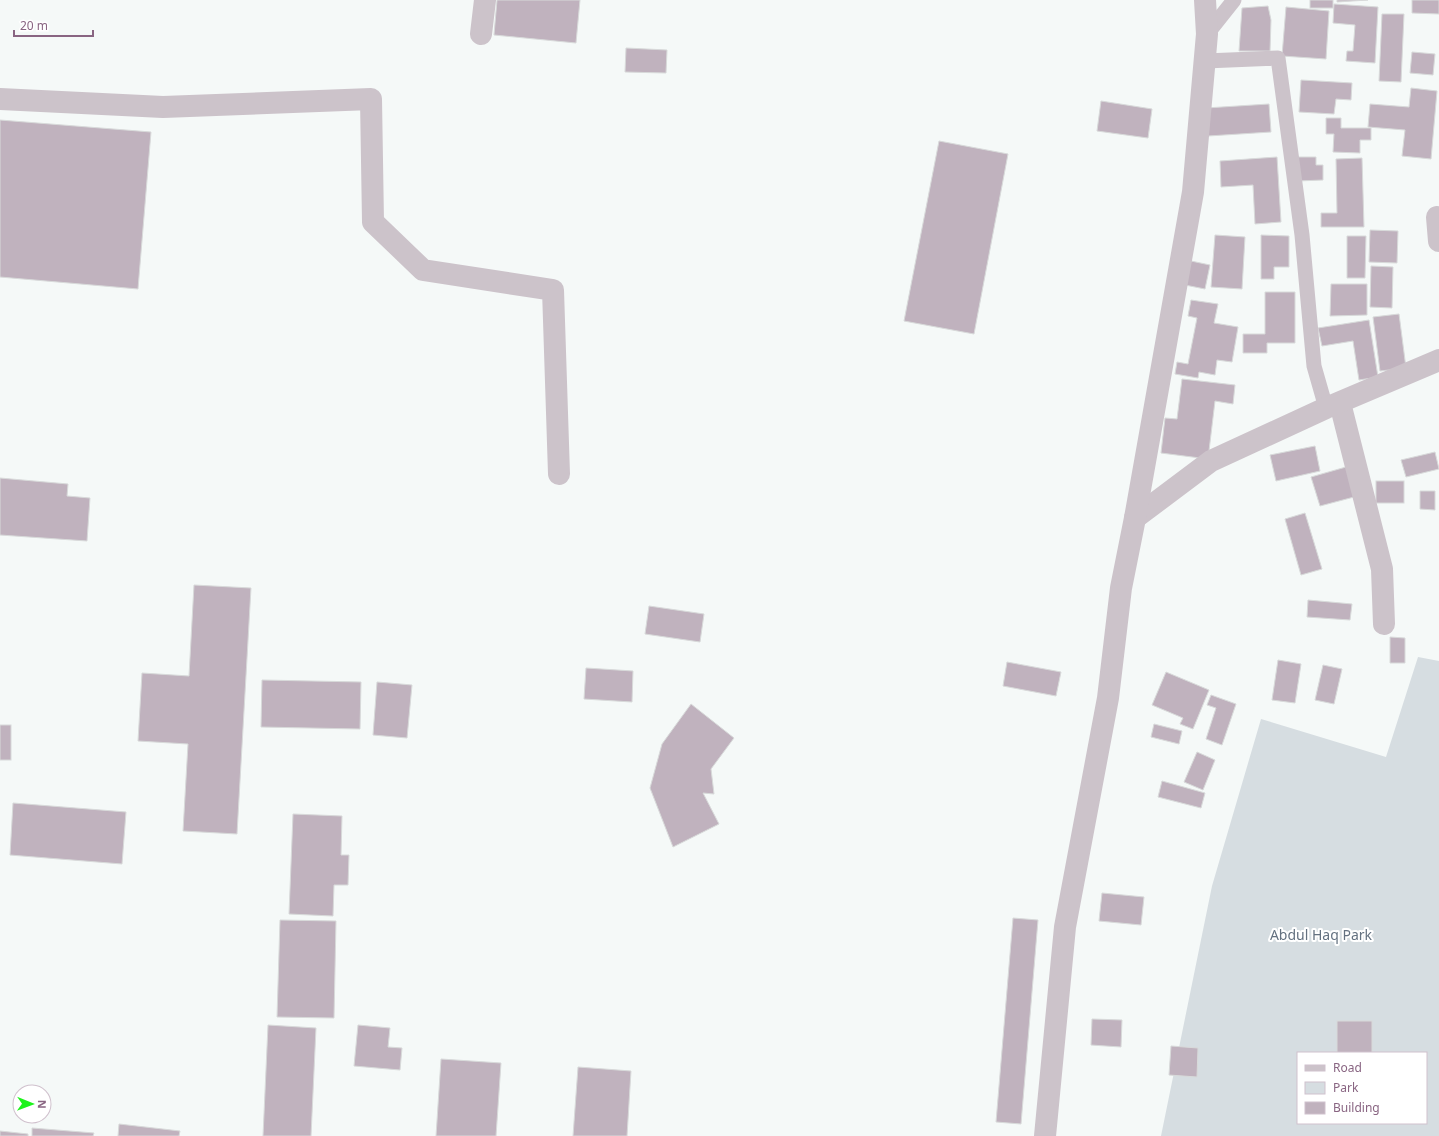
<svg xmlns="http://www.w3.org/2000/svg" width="1439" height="1136" viewBox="0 0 1439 1136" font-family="'Noto Sans',sans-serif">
	<rect width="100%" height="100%" fill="#f5f9f8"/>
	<path fill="#d6dde1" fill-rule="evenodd" d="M1418,657L1439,661V1136H1161L1212,886L1261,719L1386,757ZM1298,1053H1426V1123H1298Z"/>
	<g fill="#c0b2be" stroke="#d8dada">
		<polygon points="497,0 580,0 576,43 494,35"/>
		<rect x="1310" y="0" width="23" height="8"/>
		<polygon points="1337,0 1368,0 1337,2"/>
		<polygon points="1412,0 1439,0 1439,14 1412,13"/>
		<polygon points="1334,4 1378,7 1375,63 1346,61 1347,51 1353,51 1355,25 1333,23"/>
		<polygon points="1268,6 1271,20 1270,51 1239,51 1242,8"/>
		<polygon points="1286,7 1329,11 1326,59 1282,56"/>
		<polygon points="1382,14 1404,14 1401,82 1379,81"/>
		<polygon points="626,48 667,50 666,73 625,72"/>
		<polygon points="1412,52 1435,54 1433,75 1410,73"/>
		<polygon points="1301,80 1352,83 1351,100 1336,99 1334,114 1299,112"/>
		<polygon points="1411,88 1437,91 1431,159 1402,156 1405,130 1368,127 1370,104 1409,107"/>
		<polygon points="1101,101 1152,109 1148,138 1097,131"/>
		<polygon points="1269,104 1271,132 1208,136 1206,108"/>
		<polygon points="1326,118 1341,118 1341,128 1371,128 1371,140 1360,140 1360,153 1333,152 1334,134 1326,134"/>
		<polygon points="0,120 151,132 138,289 0,277"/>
		<polygon points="939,141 1008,154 974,334 904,321"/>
		<polygon points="1277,157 1281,222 1255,224 1253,185 1221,187 1220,161"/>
		<polygon points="1296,157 1316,157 1316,165 1323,165 1323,180 1297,181"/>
		<polygon points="1362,158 1364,227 1321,227 1321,213 1337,213 1336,159"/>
		<polygon points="1370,230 1398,231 1397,263 1369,262"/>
		<polygon points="1215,235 1245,237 1242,289 1211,287"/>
		<polygon points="1261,235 1289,236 1289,267 1274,267 1274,279 1261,279"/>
		<polygon points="1347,236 1366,236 1365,278 1347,278"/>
		<polygon points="1191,261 1210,265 1205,289 1185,285"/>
		<polygon points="1371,266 1393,267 1392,308 1370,307"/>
		<polygon points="1331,284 1367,284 1367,315 1330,316"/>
		<polygon points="1265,292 1295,292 1295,343 1267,343 1267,353 1243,353 1243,334 1265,334"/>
		<polygon points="1191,300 1218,304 1214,323 1238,327 1232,362 1217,360 1215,375 1199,372 1198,378 1175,374 1177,362 1188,364 1197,318 1188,316"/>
		<polygon points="1399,314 1406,368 1380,371 1373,317"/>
		<polygon points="1369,320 1378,377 1359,380 1353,341 1322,346 1318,328"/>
		<polygon points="1182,379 1235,385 1233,404 1215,401 1208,459 1161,453 1165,418 1177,419"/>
		<polygon points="1315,446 1320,471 1276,481 1270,455"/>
		<polygon points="1435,452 1439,469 1406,477 1401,460"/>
		<polygon points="1346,467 1354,497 1320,506 1311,477"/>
		<polygon points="0,478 68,484 67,496 90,498 87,541 0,535"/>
		<rect x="1376" y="481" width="28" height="22"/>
		<polygon points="1420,491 1435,491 1435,510 1420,509"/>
		<polygon points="1305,513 1322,569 1301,575 1285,519"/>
		<polygon points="194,585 251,588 237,834 183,831 188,744 138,741 142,673 189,676"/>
		<polygon points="1308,600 1352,604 1350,620 1307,617"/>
		<polygon points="649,606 704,614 700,642 645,634"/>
		<polygon points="1390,637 1405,638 1405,663 1390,663"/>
		<polygon points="1278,660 1301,664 1295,703 1272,700"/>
		<polygon points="1007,662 1061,672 1056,696 1003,686"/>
		<polygon points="1323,665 1342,669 1334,704 1315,700"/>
		<polygon points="586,668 633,671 632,702 584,699"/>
		<polygon points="1166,672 1209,690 1193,729 1180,724 1183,718 1152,705"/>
		<polygon points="262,680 361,682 360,729 261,727"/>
		<polygon points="377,682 412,685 407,738 373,735"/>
		<polygon points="1211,695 1236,704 1222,745 1206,739 1216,708 1207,705"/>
		<polygon points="691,704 734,738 711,769 714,794 703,793 719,824 673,847 650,788 662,744"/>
		<polygon points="1154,724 1182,731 1179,744 1151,737"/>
		<rect x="0" y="725" width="11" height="35"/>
		<polygon points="1197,752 1215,760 1203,790 1184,782"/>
		<polygon points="1162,781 1205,793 1201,808 1158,797"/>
		<polygon points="13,803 126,812 122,864 10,855"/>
		<polygon points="293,814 342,816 341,855 349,855 348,885 334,885 333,916 289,914"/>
		<polygon points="1102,893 1144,897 1141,925 1099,921"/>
		<polygon points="1013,918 1038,920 1021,1124 996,1122"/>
		<polygon points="280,920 336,921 334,1018 277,1017"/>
		<polygon points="1092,1019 1122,1020 1121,1047 1091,1045"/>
		<rect x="1337" y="1021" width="35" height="32"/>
		<polygon points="268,1025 316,1028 311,1136 263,1136"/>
		<polygon points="358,1025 390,1028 388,1047 402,1048 400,1070 354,1066"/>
		<polygon points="1171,1046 1198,1048 1197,1077 1169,1075"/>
		<polygon points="441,1059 501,1063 496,1136 436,1136"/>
		<polygon points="578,1067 631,1071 627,1136 573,1136"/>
		<polygon points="119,1124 180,1131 179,1136 118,1136"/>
		<polygon points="32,1128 94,1133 93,1136 32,1136"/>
		<polygon points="0,1131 28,1134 28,1136 0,1136"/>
	</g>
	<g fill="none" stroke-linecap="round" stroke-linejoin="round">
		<g stroke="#ccc3ca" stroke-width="15">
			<polyline points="1207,34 1234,0"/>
			<polyline points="1205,61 1278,58 1302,235 1314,366 1326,408"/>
		</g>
		<g stroke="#ccc3ca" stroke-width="22">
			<polyline points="481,34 485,0"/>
			<polyline points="0,99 163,107 371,99 373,222 423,270 553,290 559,474"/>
			<polyline points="1437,217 1439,241"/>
			<polyline points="1340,403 1382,569 1384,624"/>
			<polyline points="1135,518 1211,461 1326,408 1439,360"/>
			<polyline points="1045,1136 1065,927 1108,698 1121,588 1135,518 1193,192 1207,34 1205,0"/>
		</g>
	</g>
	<g text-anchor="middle" stroke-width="4" stroke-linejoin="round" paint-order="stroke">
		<g font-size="14" fill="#647180" stroke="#fff">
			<text x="1321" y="940">Abdul Haq Park</text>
		</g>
	</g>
	<rect x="1297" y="1052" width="130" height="72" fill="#ffffff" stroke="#d0c1cd"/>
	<rect x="1305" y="1065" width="20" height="6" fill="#ccc3ca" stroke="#d0c1cd"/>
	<text x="1333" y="1072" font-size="12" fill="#896582">Road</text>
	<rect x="1305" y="1082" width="20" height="12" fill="#d6dde1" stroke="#d0c1cd"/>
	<text x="1333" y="1092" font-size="12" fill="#896582">Park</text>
	<rect x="1305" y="1102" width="20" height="12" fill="#c0b2be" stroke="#d0c1cd"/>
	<text x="1333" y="1112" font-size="12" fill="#896582">Building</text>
	<g transform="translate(32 1104) rotate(91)"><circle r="19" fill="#ffffff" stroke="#d0c1cd"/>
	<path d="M0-3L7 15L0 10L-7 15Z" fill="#1df31b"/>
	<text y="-6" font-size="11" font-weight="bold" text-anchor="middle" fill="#896582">N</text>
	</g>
	<path d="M14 30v6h79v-6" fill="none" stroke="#896582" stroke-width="2"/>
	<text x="20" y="30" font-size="12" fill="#896582" stroke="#ffffff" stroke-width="3" paint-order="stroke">20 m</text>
</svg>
